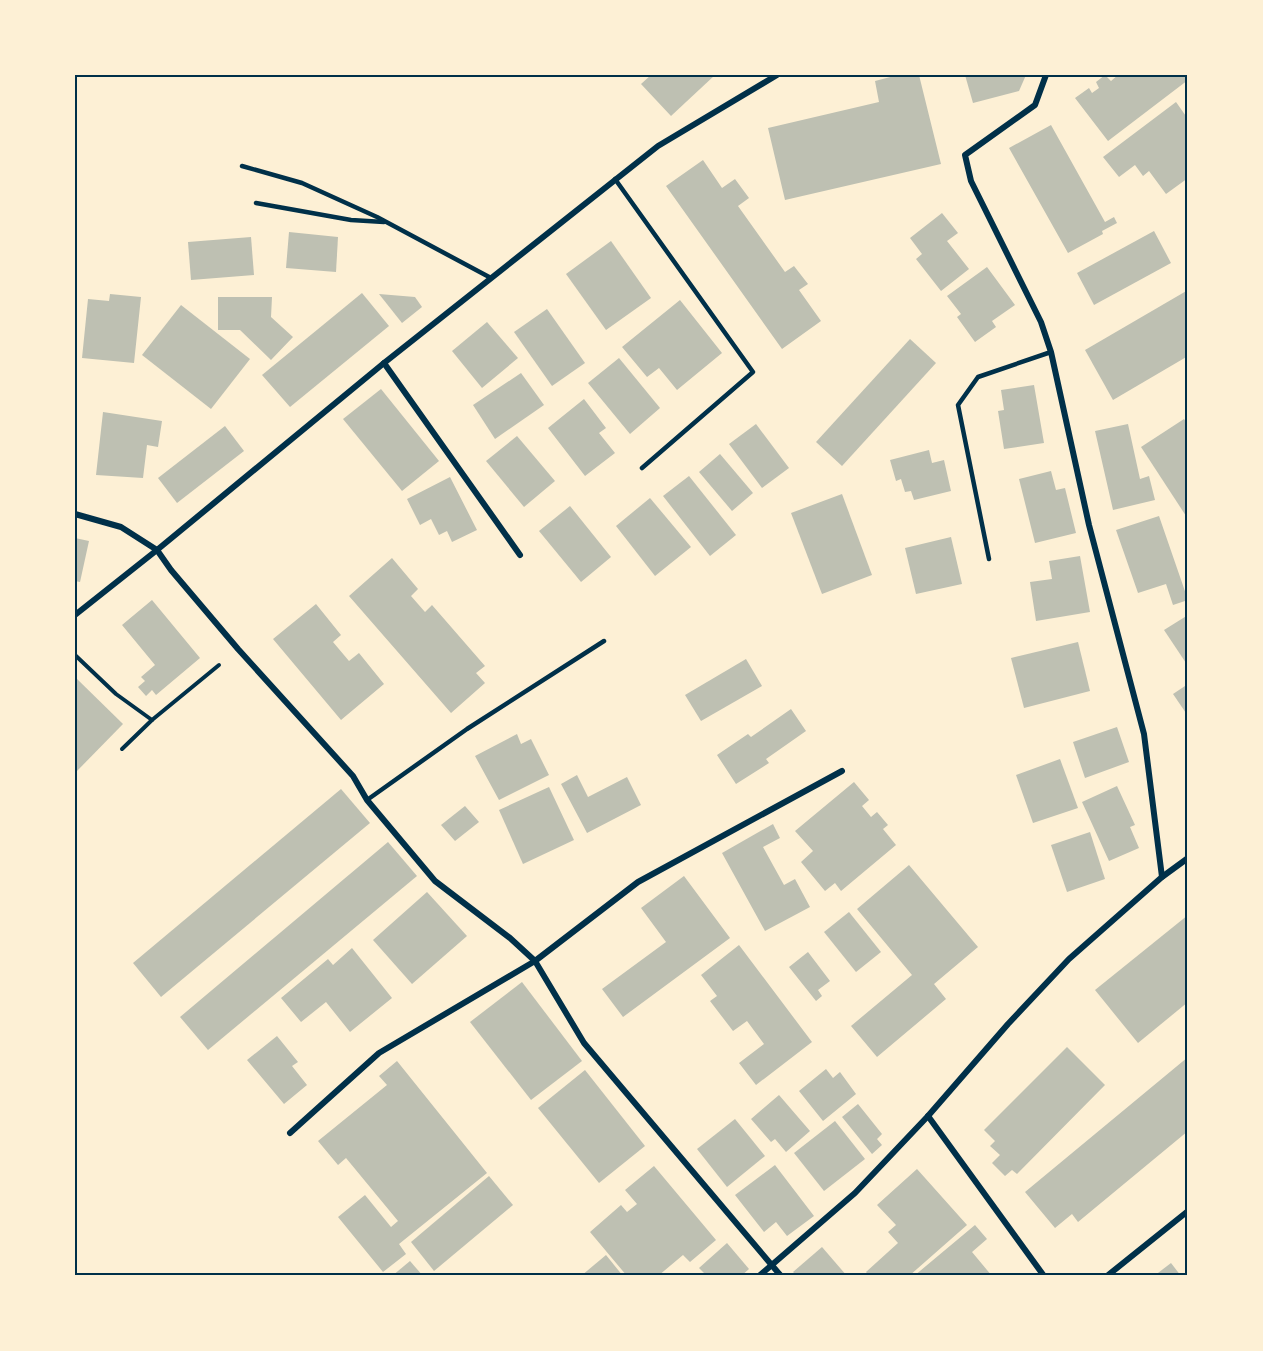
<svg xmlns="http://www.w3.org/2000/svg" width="1263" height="1351" viewBox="0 0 1263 1351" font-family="'Open Sans',sans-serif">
	<rect width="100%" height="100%" fill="#fdf0d5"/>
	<g fill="#bec0b2">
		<polygon points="651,75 715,75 671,116 641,84"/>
		<polygon points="898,75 919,75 941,164 785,200 768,128 879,102 875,81"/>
		<polygon points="965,75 1026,75 1019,91 973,103"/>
		<polygon points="1105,75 1111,81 1118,75 1188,75 1188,80 1108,141 1075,98 1089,88 1092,93 1099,88 1096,82"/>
		<polygon points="1176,102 1188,119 1188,178 1166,194 1149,171 1143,176 1135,165 1119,177 1103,157"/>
		<polygon points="1051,125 1105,222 1114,217 1117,223 1102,231 1103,234 1068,253 1009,148"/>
		<polygon points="703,160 722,188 735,179 749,198 738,206 785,272 794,266 808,284 799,290 821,321 782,349 666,186"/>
		<polygon points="942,213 958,233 947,241 969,269 941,291 916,259 922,254 910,238"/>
		<polygon points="1154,231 1171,263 1094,305 1077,273"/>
		<polygon points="289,232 338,237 336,272 286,268"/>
		<polygon points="251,237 254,275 191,280 188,242"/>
		<polygon points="611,241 651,298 606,330 566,274"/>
		<polygon points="987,267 1015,305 992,321 996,327 975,342 957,317 961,314 947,296"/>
		<polygon points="1188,290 1188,356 1113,400 1085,350"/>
		<polygon points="362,293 389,326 290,407 262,375"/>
		<polygon points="110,294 141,297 134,363 82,358 88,299 109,301"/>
		<polygon points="379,294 415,297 422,307 402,323"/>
		<polygon points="218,297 272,297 271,317 293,337 271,360 240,330 218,330"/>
		<polygon points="680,300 722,353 677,390 659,368 647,377 622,347"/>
		<polygon points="181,305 250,359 211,409 142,355"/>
		<polygon points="547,309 585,363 552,386 514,332"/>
		<polygon points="487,322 518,358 482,388 452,351"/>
		<polygon points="910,339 936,363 842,466 816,442"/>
		<polygon points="619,358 660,408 630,434 588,383"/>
		<polygon points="521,373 544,405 495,439 473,405"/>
		<polygon points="1034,385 1044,443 1004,449 998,411 1004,410 1001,390"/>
		<polygon points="381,389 439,461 402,491 343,419"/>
		<polygon points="584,399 606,428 599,433 615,453 585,476 548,428"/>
		<polygon points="103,412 162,421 158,447 147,445 143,478 96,475"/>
		<polygon points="1184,419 1188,425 1188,519 1141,447"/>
		<polygon points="756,424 789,468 762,488 729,444"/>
		<polygon points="1128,424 1140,479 1149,476 1155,500 1113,510 1095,431"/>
		<polygon points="225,426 244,451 177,503 158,478"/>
		<polygon points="517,436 555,481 524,507 486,461"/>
		<polygon points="929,450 932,463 944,460 951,491 914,500 911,491 905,492 901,479 896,481 890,460"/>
		<polygon points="720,454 753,493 732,511 699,472"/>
		<polygon points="1051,471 1056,490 1065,488 1076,533 1035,543 1019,479"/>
		<polygon points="689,476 736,535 710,556 663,496"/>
		<polygon points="450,477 477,530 452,542 447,531 439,535 431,519 420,525 407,499"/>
		<polygon points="842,494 872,575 822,594 791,513"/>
		<polygon points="650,498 691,547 655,576 616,526"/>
		<polygon points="570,506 611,557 581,582 539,531"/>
		<polygon points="1159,516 1188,600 1173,605 1166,584 1138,593 1116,530"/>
		<polygon points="951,537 962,584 916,594 905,548"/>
		<polygon points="75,538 89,541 80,582 75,581"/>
		<polygon points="1080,556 1090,612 1036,621 1030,582 1052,579 1049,561"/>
		<polygon points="392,558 418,589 411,596 425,612 432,605 485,666 476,673 485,683 451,713 349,596"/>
		<polygon points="152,600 200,658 156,695 152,690 146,696 138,687 145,681 141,677 155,665 122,625"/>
		<polygon points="316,604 341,635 333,642 349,661 359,653 384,684 341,720 273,639"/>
		<polygon points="1188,615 1188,666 1164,630"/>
		<polygon points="1078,642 1090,691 1024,708 1011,658"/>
		<polygon points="746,659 762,686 701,721 685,695"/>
		<polygon points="75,677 123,724 76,772 75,771"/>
		<polygon points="1188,684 1188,716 1173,694"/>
		<polygon points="791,709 806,731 766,759 769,763 736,784 717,755 748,734 751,737"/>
		<polygon points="1117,727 1129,762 1085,778 1073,742"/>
		<polygon points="517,734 521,744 531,739 549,775 499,800 475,756"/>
		<polygon points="1060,759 1078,808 1033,823 1016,775"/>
		<polygon points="577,775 588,797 627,777 641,805 587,833 561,784"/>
		<polygon points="854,782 869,800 862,806 871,817 877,812 888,825 883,829 896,845 841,891 835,883 825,891 801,862 813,851 795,831"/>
		<polygon points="1117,786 1135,825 1130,827 1139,848 1109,861 1082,802"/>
		<polygon points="549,787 574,840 523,864 499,810"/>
		<polygon points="341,789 370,823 161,997 133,963"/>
		<polygon points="465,806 479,822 455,841 441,825"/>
		<polygon points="773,824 780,838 763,847 784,885 795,879 810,907 765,931 722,853"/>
		<polygon points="1090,832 1105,879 1067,892 1051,845"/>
		<polygon points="388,842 417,876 208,1050 180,1017"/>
		<polygon points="909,865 978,947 934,984 946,999 877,1057 851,1026 912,975 857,909"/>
		<polygon points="684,876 730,938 623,1017 602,989 666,942 641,908"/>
		<polygon points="427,892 467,936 412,984 373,940"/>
		<polygon points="849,912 881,952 856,972 824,932"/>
		<polygon points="1188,915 1188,1002 1138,1043 1095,990"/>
		<polygon points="739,945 812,1042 756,1085 739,1063 764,1044 747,1021 733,1031 710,1001 717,996 701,975"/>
		<polygon points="352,948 392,998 350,1032 326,1002 301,1022 281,998 328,959 333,965"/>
		<polygon points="808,952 830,981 818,990 822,996 816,1001 789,967"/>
		<polygon points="522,982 582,1061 531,1100 470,1022"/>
		<polygon points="277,1036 298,1062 292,1066 307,1085 284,1104 247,1060"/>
		<polygon points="1067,1047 1105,1085 1017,1174 1012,1170 1005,1176 992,1163 1000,1155 990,1146 995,1141 984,1130"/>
		<polygon points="1188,1057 1188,1131 1078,1222 1072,1214 1055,1228 1025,1192"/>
		<polygon points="397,1061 487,1173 399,1244 406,1254 383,1272 338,1217 365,1195 391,1227 398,1221 346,1158 338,1165 318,1141 387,1085 379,1076"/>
		<polygon points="826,1069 833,1078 840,1072 856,1094 823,1121 799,1091"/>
		<polygon points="585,1070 645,1146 599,1183 538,1108"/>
		<polygon points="779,1095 810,1131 786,1152 775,1139 771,1142 751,1119"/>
		<polygon points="858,1104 882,1134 877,1139 882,1145 872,1154 842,1117"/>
		<polygon points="735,1119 765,1156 727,1187 697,1149"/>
		<polygon points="835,1121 865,1159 824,1191 794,1153"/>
		<polygon points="775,1165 814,1216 787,1236 776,1222 764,1232 735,1195"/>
		<polygon points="654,1166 716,1240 690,1262 683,1255 658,1276 627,1276 590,1232 621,1205 627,1212 637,1204 625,1190"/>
		<polygon points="917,1169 967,1225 909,1276 869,1276 866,1272 898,1243 888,1232 896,1225 877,1205"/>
		<polygon points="489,1176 513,1205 434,1271 411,1242"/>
		<polygon points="975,1225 987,1239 972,1252 992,1276 914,1276"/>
		<polygon points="727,1243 749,1269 741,1276 707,1276 699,1268"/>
		<polygon points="822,1247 847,1276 797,1276 793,1272"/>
		<polygon points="606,1255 623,1276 581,1276"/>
		<polygon points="410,1261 423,1276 392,1276"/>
		<polygon points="1171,1263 1181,1276 1154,1276"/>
	</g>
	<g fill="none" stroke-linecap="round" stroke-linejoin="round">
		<g stroke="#003049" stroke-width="4">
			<polyline points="75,655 116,694 152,720"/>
			<polyline points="122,749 152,720 219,665"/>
		</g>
		<g stroke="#003049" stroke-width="4.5">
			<polyline points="242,166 302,183 377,217 491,278"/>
			<polyline points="615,179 753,372 642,468"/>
			<polyline points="256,203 351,220 384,222"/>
			<polyline points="989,559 958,405 978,377 1051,352"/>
			<polyline points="367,800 467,729 604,641"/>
		</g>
		<g stroke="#003049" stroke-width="6">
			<polyline points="1046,75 1035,105 965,155 971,181 1041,322 1051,352 1089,525 1144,734 1162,877"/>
			<polyline points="384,363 520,555"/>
			<polyline points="75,514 121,527 157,550 171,570 238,649 353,776 367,800 435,881 510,938 535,961 584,1043 781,1276"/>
			<polyline points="75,615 157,550 384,363 658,146 777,75"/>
			<polyline points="928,1116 1044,1276"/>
			<polyline points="290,1133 379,1053 535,961 638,882 842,771"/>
			<polyline points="759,1276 855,1193 928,1116 1008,1024 1069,959 1162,877 1188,858"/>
			<polyline points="1107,1276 1188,1211"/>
		</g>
	</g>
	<rect width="1263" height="1351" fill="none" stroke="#fdf0d5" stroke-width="153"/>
	<rect x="76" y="76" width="1110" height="1198" fill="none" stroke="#003049" stroke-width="2"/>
</svg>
